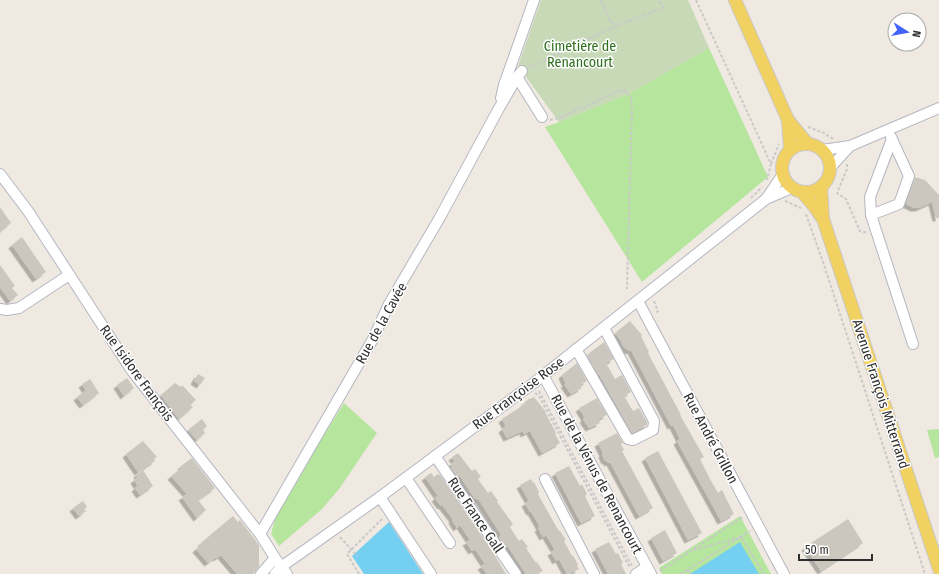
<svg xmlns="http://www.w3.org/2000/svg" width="939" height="574" viewBox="0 0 939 574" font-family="'Fira Sans Condensed',sans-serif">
	<defs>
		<filter id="shadow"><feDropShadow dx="-3.5" dy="3.5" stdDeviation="0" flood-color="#0004"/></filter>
	</defs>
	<rect width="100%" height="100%" fill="#efe9e1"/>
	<g fill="#b6e59e">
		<polygon points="709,48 768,177 642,282 545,127 559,122 628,94"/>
		<polygon points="344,403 377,433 339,489 322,509 279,546 271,534 276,516 293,485"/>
		<polygon points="939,429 939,457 935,458 927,430"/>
		<polygon points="740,516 771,574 662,574 659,568"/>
	</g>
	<polygon fill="#c8d9b8" points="541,0 688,0 709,48 628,94 559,122 518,66"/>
	<g fill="#75cff0">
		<polygon points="389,522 423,574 364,574 352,556"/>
		<polygon points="740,542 759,574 690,574"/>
	</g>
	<g fill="#cbc7bf" filter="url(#shadow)">
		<polygon points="915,177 925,180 939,195 939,218 936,218 932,202 919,208 914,208 906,204"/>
		<polygon points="0,207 11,223 0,232"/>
		<polygon points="22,237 46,272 36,279 12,245"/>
		<polygon points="0,265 15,286 12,288 18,295 10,301 0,287"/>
		<polygon points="630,321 642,335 641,336 649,352 648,353 681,415 680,415 704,457 700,459 710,479 718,493 722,490 734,514 721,521 677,441 680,439 673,425 671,426 631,350 629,351 626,348 626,349 621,343 622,342 615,333"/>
		<polygon points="604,342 614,359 606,363 615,379 622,375 631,392 624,396 633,411 639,408 647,422 647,425 632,433 599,374 598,375 587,355"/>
		<polygon points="577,363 587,381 580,385 582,388 571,394 564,384 566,384 562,375"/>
		<polygon points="198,374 205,378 200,385 194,381"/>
		<polygon points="127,378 134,388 124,396 117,385"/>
		<polygon points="90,379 99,393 83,405 77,397 86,390 82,384"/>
		<polygon points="175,383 181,387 182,385 196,400 190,405 193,407 179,419 161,395"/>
		<polygon points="534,397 546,412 545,412 556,433 555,434 560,443 542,453 530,431 524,434 523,431 507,438 502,429 506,426 502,419 525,404 524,403 530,398 530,399"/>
		<polygon points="597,398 607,415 598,419 600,423 589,428 583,419 585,418 579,408"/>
		<polygon points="202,419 207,426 203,430 205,433 197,440 188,430"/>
		<polygon points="617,433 623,443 621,444 624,450 622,451 653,508 639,516 610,462 608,463 606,460 605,461 602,454 603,453 598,443"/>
		<polygon points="143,441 157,457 154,459 155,461 138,472 126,454"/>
		<polygon points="658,451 702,533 688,540 645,458"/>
		<polygon points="458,453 472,471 475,469 481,477 478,479 488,493 491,491 498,501 497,502 513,524 510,527 519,541 522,539 528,547 526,548 536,563 537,562 543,571 537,574 526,574 509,548 507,546 505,547 499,537 501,536 500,533 479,500 476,498 475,499 460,476 458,477 451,468 453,467 451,464 455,461 452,457"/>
		<polygon points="192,458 215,488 198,500 206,510 197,518 182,497 187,494 171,476 182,468 181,466"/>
		<polygon points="569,466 580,486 582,484 587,494 585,496 595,516 581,523 555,473"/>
		<polygon points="143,470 153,486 140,495 135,488 138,486 134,480 138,477 137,474"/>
		<polygon points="431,473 434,477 438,474 441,476 494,554 506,574 487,574 481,566 485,564 475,549 472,551 466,542 470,540 460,525 457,528 452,520 453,519 442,505 441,506 435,498 438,496 425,477"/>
		<polygon points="531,479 533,483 534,482 539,492 538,493 539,496 557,528 559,531 560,531 566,540 564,541 572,556 573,555 578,565 577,566 579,569 569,574 567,574 559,559 556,561 551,552 555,550 546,535 543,537 538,528 540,527 531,511 530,512 525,503 529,501 520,485"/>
		<polygon points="83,501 87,507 84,509 86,511 79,516 73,508"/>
		<polygon points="233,516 238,522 240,520 259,545 259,567 253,574 237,574 221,555 217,558 216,557 208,563 196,549 202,544 201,543"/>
		<polygon points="848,519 863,543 821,571 805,547"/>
		<polygon points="665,530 677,553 663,561 651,538"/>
		<polygon points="609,542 616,554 618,553 623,563 621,564 626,574 608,574 595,549"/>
	</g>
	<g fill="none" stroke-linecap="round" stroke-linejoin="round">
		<g stroke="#b4b7c1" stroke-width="12">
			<g id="minor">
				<polyline points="517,77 542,117"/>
				<polyline points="501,98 504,85 534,0"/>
				<polyline points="892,139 870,197 871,215 913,344"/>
				<polyline points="822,150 850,146 939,108"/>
				<polyline points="830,168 850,146"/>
				<polyline points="0,174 28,211 132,371 260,534 275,558 287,574"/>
				<polyline points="766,199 783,174"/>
				<polyline points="871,215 899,204 909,176 891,137"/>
				<polyline points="638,301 784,574"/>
				<polyline points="0,309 7,310 19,308 69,275"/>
				<polyline points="576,349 628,439 633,440 653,430 654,421 604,328"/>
				<polyline points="543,375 651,574"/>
				<polyline points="435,456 516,574"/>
				<polyline points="406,478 450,543"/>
				<polyline points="545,479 594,574"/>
				<polyline points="380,497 431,574"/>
				<polyline points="260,534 373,339 389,304 439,219 498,110 517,77 522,71"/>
				<polyline points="261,574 275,558"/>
				<polyline points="275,574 281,567 380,497 535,382 766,199 792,188"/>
				<polyline points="636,574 647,567"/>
			</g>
		</g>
		<g stroke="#c9c9c9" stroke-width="14">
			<g id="major">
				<polyline points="735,0 788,120 808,144"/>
				<polyline points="788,120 790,149"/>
				<circle cx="806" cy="168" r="24"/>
				<polyline points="821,187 823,219 939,569"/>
				<polyline points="802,192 814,206 822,218"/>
			</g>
		</g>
		<g stroke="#c9c9c9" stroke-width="2" stroke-dasharray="3 2" stroke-linecap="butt">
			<polyline points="601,0 611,22 616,26 663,8 659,0"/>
			<polyline points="696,0 771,164 767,180"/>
			<polyline points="530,67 616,26"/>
			<polyline points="550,120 562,117 618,91 624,90 631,97 632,109 627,289"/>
			<polyline points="808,127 824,133 833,139"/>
			<polyline points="771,164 779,144"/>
			<polyline points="847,164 847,169 837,193 846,199 860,231 868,233"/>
			<polyline points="751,198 762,187"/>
			<polyline points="785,201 801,208"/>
			<polyline points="806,214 824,265 925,574"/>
			<polyline points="654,301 658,311 655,314"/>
			<polyline points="539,391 632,566"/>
			<polyline points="535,393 539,396 630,568"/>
			<polyline points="340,537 357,556"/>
			<polyline points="694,550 741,537 764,574"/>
			<polyline points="688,570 690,574"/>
			<polyline points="660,571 741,518 744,519"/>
			<polyline points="359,574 347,554 383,518"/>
			<polyline points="681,574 750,531"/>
		</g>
		<use href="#minor" stroke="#fff" stroke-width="10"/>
		<use href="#major" stroke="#f2d163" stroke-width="12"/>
	</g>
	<g text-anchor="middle" stroke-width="3" stroke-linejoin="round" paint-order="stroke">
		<g font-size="14" fill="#2c6e1b" stroke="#fff">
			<text x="580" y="51">Cimetière de<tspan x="580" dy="16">Renancourt</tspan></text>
		</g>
		<g font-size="14" fill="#2e2e2e" stroke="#fff">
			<text transform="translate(381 323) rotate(-61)" y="5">Rue de la Cavée</text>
			<text transform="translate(137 373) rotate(54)" y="5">Rue Isidore François</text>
			<text transform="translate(518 393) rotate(-37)" y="5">Rue Françoise Rose</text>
			<text transform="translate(881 394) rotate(72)" y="5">Avenue François Mitterrand</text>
			<text transform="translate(711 438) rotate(62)" y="5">Rue André Grillon</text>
			<text transform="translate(597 474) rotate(62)" y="5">Rue de la Vénus de Renancourt</text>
			<text transform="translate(476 515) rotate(56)" y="5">Rue France Gall</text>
		</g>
	</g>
	<g transform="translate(907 32) rotate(101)"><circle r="19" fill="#ffffff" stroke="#ababab"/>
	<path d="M0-3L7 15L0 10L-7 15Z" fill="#4264fb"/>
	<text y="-6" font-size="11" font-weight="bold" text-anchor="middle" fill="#2e2e2e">N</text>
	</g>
	<path d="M799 554v6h73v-6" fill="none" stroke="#2e2e2e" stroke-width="2"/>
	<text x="805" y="554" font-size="12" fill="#2e2e2e" stroke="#ffffff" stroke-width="3" paint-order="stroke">50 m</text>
</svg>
